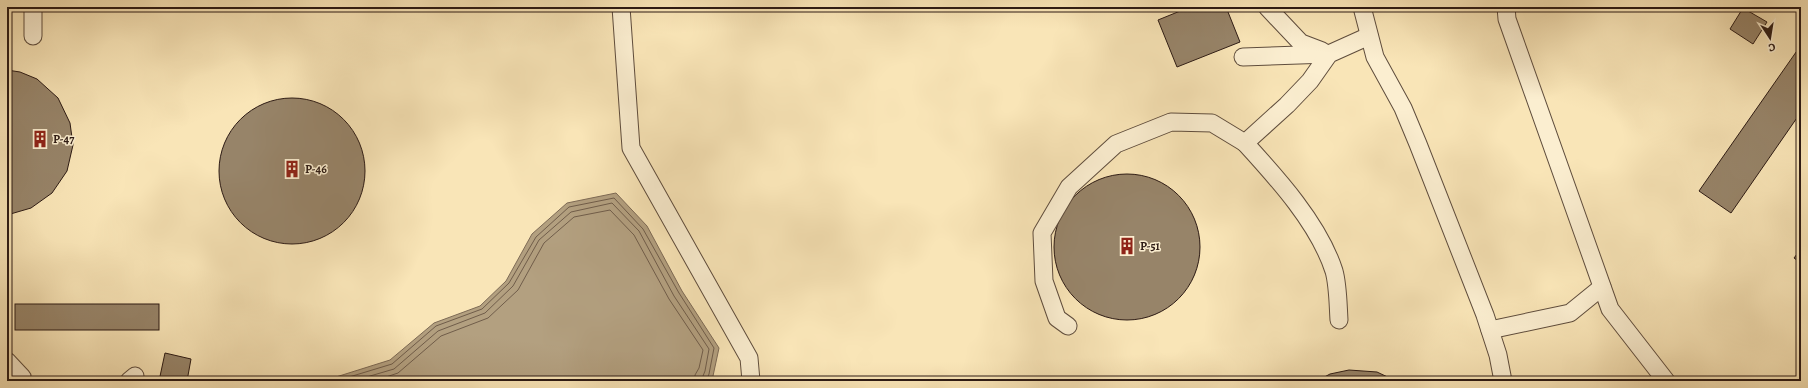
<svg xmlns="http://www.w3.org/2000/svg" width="1808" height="388" viewBox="0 0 1808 388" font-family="Alegreya,serif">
	<rect width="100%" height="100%" fill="#f9e5b7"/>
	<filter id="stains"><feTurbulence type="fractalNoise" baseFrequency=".005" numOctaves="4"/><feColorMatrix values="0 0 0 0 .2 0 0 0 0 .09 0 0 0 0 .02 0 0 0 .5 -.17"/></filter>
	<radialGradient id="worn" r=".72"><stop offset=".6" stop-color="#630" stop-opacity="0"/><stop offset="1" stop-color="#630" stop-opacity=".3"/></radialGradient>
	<polygon fill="#b3a080" stroke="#7d6a55" points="616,193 647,226 682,291 719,348 713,376 708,381 328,381 336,377 390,360 434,323 480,306 506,281 532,234 567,203"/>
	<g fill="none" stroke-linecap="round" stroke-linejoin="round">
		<g stroke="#705d4a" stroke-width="1">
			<polyline points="336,381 392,364 436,326 482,309 509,283 536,237 569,207 614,198 643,229 679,293 714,348 709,374 706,381"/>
			<polyline points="353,381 394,369 438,331 485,313 513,286 539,240 571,212 612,203 639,231 674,296 709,349 705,371 701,381"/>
			<polyline points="374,381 398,373 441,336 488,318 518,290 544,243 574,217 610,210 634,235 669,299 703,350 699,368 695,375 695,381"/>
		</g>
	</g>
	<g fill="#978469" stroke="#2c1a14">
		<polygon points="1190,7 1226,7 1240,42 1177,67 1158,20"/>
		<polygon points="1743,8 1767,22 1753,44 1730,29"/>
		<polygon points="1801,45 1801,112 1731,213 1699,191"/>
		<polygon points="7,70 20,72 37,79 58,98 70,123 73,145 67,171 52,193 31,208 7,215"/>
		<circle cx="292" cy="171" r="73"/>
		<circle cx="1127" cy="247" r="73"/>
		<polygon points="1801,249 1801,263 1794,258"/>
		<rect x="15" y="304" width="144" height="26"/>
		<polygon points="165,353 191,359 187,381 159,381"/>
		<polygon points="1349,370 1377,372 1396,381 1317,381 1330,374"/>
	</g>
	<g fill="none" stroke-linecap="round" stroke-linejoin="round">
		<g stroke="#5f4d3d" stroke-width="19">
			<g id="service">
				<polyline points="33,7 33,36"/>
				<polyline points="621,7 631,148 749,358 751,381"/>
				<polyline points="1267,7 1301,43 1322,51"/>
				<polyline points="1362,7 1375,57 1403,108 1418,144 1485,315 1498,355 1503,381"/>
				<polyline points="1506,7 1507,19 1610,309 1666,381"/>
				<polyline points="1243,57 1329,54"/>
				<path d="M1245,143C1277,178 1319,224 1334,271C1338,285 1338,304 1339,320"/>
				<polyline points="1068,326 1057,318 1044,281 1042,233 1069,187 1116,144 1171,122 1212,123 1245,143 1287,105 1310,81 1329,54 1369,36"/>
				<polyline points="1490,330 1570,313 1602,287"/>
				<polyline points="7,361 22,377 20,381"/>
				<polyline points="129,381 135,376"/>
			</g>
		</g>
		<use href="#service" stroke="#fbeed0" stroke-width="17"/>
	</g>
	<defs>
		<g id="building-bare" transform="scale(1.38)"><path d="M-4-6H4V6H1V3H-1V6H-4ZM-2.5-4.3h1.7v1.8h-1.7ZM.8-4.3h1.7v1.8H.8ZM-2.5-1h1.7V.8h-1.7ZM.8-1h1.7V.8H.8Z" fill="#8f2418" stroke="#fbeed0" stroke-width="2.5" paint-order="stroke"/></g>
	</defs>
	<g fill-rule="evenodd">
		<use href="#building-bare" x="40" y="139"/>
		<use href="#building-bare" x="292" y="169"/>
		<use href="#building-bare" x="1127" y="246"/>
	</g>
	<g text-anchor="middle" stroke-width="3" stroke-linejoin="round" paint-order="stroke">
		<g font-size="12" font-weight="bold" fill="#2c1a14" stroke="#fbeed0" text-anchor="start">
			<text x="53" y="143">Р-47</text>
			<text x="305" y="173">Р-46</text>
			<text x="1140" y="250">Р-51</text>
		</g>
	</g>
	<rect width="1808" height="388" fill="none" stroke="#f9e5b7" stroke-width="24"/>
	<rect x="8" y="8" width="1792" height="372" fill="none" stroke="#2c1a14" stroke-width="2"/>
	<rect x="12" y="12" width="1784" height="364" fill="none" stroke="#2c1a14"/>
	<g transform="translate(1770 38) rotate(168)" stroke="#fbeed0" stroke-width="3" paint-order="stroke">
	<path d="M0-3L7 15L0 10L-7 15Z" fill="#2c1a14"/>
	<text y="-6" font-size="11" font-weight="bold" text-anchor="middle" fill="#2c1a14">С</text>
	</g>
	<rect width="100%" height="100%" filter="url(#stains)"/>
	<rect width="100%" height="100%" fill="url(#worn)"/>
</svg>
